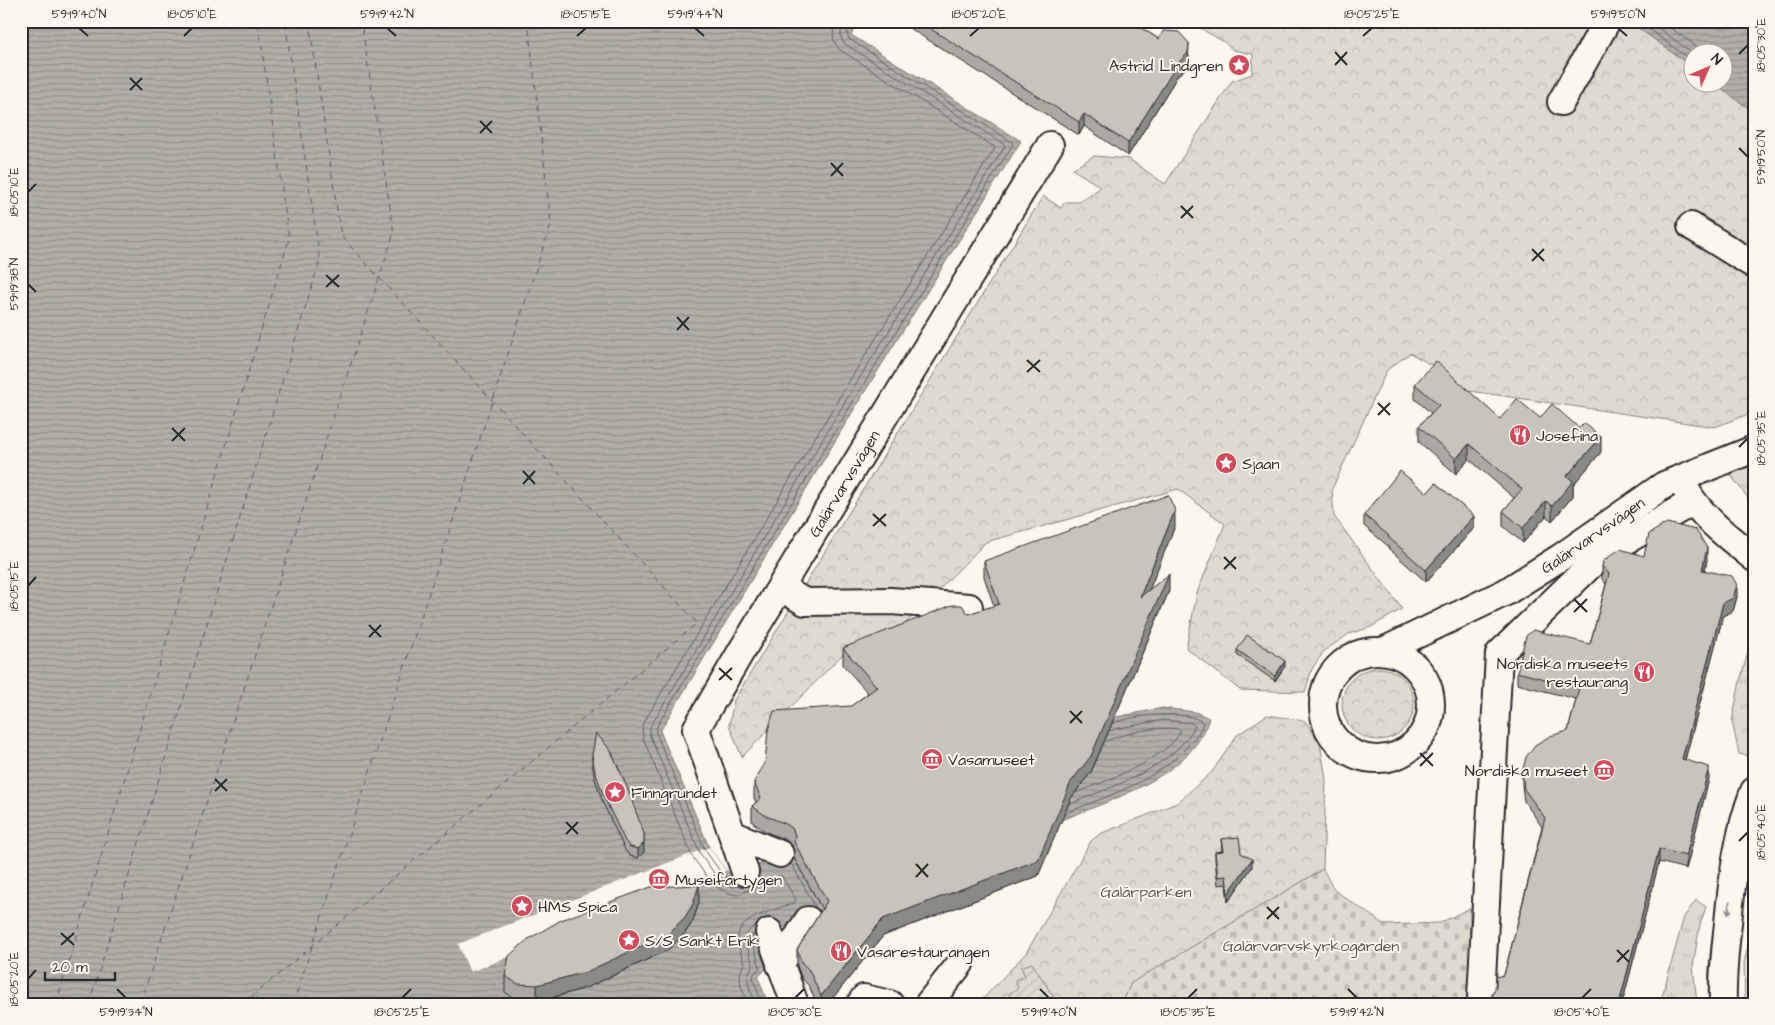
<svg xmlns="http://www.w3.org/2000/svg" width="1775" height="1025" viewBox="0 0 1775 1025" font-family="'Architects Daughter',sans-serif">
	<defs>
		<pattern id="grass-tufts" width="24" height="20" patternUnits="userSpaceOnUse" patternTransform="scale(1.25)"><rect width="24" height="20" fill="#dddad0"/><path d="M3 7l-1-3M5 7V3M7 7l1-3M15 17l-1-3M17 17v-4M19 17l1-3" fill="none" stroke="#bebbb3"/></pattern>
		<pattern id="cemetery-stones" width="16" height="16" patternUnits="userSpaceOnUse" patternTransform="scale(1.25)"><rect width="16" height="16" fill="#dddad0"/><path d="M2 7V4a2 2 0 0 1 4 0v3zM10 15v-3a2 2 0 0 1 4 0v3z" fill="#bebbb3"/></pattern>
		<pattern id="park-crowns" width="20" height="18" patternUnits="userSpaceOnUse" patternTransform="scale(1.25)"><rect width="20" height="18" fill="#dddad0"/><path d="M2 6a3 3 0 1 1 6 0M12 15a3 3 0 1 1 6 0" fill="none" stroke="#bebbb3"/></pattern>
		<pattern id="garden-furrows" width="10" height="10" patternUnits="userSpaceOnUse" patternTransform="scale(1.25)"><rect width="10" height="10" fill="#dddad0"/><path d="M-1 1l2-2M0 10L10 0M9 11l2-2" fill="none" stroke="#bebbb3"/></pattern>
		<pattern id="water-rules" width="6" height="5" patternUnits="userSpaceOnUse" patternTransform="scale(1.25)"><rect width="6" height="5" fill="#b1afa7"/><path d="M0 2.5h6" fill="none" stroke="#908f88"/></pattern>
	</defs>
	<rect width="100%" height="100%" fill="#fbf7ec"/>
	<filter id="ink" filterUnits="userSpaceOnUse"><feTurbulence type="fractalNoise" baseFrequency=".02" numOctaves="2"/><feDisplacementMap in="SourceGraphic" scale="10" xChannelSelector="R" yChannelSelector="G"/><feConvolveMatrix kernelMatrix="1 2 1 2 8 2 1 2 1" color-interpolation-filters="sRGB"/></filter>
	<g filter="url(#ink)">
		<g fill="url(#grass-tufts)" stroke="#84827e">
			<polygon points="1754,631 1754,726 1748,756 1739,754 1732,721 1740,681"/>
			<polygon points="1696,900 1706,907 1700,924 1693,966 1697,1004 1660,1004 1684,917"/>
			<polygon points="1754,920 1754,1004 1745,1004 1744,963"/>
		</g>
		<polygon fill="url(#cemetery-stones)" stroke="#84827e" points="1323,869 1334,890 1385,925 1440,923 1470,908 1469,1004 1122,1004 1130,983"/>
		<g fill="url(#park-crowns)" stroke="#84827e">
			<polygon points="1188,21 1629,21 1692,67 1692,82 1714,83 1754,112 1754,412 1715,427 1463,390 1433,366 1410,353 1387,370 1332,489 1334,516 1402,609 1371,627 1349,634 1324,651 1312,669 1305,692 1240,690 1186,648 1197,593 1225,524 1178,489 986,542 901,628 843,654 742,757 729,725 734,700 1043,196 1061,208 1065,202 1080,202 1101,187 1072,169 1094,156 1129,159 1165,184 1232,81 1252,74 1253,54 1233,50 1224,42"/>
			<polygon points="1754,465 1754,506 1729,473"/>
			<circle cx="1378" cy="704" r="36"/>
			<polygon points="1267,715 1305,721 1320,743 1326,779 1323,869 1131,983 1122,1004 978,1004 1026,953 1091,841 1100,834 1177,803 1212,772 1237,735"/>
		</g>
		<polygon fill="url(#garden-furrows)" stroke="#84827e" points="1032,963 1058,1004 1013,1004 1009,994 1018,988 1015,980 1025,976 1021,967"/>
		<g fill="url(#water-rules)" stroke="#7b7a75">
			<polygon points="21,21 859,21 851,35 1021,141 864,393 660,731 709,847 726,871 736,876 789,850 825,913 803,920 756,937 766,969 758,977 768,1004 21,1004"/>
			<polygon points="1629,21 1754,21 1754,112 1714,83 1722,82 1722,52 1692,52 1692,67"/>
			<path d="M1163,708L1195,712L1209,718C1193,777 1107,801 1057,822L1029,750L1116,717Z"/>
		</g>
		<polygon fill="#fbf7ec" points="709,847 726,871 470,972 458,944"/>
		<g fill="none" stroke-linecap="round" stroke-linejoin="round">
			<g stroke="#61605d" stroke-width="1">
				<polyline points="1638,21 1692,61"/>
				<polyline points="1649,21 1692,53"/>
				<polyline points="1661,21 1704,52"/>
				<path d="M1076,793C1105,781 1166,760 1181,731L1179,729C1155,726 1129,732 1106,741"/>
				<path d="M1070,804C1111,787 1173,768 1195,726L1192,723L1163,720L1119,728L1110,731"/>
				<path d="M1066,813C1109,795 1161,780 1191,742C1196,736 1201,731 1203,723C1188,708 1132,716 1113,723"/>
				<polyline points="791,863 816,908"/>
				<polyline points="734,881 722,874 705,850 656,733 656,728 860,390 1013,144 1012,142 849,39 847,33 853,21"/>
				<path d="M742,886L733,887L719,880L700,853L650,736V727L854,387L1005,146L1004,144L845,44C838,36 841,29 846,21"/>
				<polyline points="755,932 751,939 760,967 754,974 753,978 762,1004"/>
				<path d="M748,1004C742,989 736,978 744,964C742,955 737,946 738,937C738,917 778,909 794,903L796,900L781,875L738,895L728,893L712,884L692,856L643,738L642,725L848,383L995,148L993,146L840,50C832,41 831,32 837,21"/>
				<path d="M756,1004C750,989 743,980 753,965C749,951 738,932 757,925"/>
			</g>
			<g stroke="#5a5956" stroke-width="1" stroke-dasharray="6 5" stroke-linecap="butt">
				<polyline points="56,1004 289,239 258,21"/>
				<polyline points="89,1004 320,260 285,21"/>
				<polyline points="140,1004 394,233 361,21"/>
				<polyline points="243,1004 697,623 341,236 309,21"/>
				<polyline points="293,1004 551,224 528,21"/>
			</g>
			<g stroke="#2b2b2b" stroke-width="30">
				<g id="minor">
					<polyline points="1561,102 1607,21"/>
					<polyline points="1691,226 1754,265"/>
					<path d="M1685,488C1700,516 1729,538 1754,558"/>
					<polyline points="781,588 805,602 891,601 969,607"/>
					<circle cx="1377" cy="705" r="54"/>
					<path id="s1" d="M1383,651L1506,592L1561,557L1664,485L1754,449"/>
					<polyline points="732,834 780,854"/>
					<path id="s2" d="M745,872L696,729L742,650L1050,145"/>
					<polyline points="769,932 795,1004"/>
					<polyline points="780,965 808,920"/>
					<polyline points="1481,998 1499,654 1600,556 1692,502"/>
					<polyline points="860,1004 864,998 890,1004"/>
					<polyline points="928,1004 960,964"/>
					<path d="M1723,1004C1722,976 1725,950 1728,923C1732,879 1738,832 1754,791"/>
				</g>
			</g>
			<use href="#minor" stroke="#fbf7ec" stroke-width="26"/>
		</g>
		<g fill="#aba9a2" stroke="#2b2b2b">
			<polygon points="898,21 1130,21 1159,39 1189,55 1188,66 1178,75 1128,156 1084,126 1079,135"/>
			<polygon points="1415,384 1500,419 1540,418 1601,452 1573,485 1573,496 1552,521 1546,516 1523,543 1503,526 1503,511 1514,498 1469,459 1456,474 1419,442 1419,426 1431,413 1415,399"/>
			<polygon points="1427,493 1474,528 1426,582 1388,548 1388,546 1364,526 1364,515"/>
			<polygon points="1175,526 1149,589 1169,591 1091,772 1071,798 1038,876 883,936 828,1004 817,1004 809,986 802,979 797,966 797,950 822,909 794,858 794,850 792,845 786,840 766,832 752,822 752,806 756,802 754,798 754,782 868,693 843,665 843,648 968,614 994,606 984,577 984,561"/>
			<polygon points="1644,556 1707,560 1705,570 1737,597 1733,611 1723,616 1685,760 1709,779 1686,869 1659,862 1622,1004 1492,1004 1492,995 1504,975 1542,827 1524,801 1522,786 1522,773 1568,731 1576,699 1517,684 1517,672 1590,644 1606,584 1602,579 1602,566"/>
			<polygon points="1237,650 1285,666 1275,681 1237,655"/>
			<polygon points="592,755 644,852 638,858 630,856 625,850 603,803 595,779 592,764"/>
			<polygon points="1221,839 1241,853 1252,867 1228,902 1226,884 1218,885 1215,860 1215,852 1222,851"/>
			<polygon points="699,902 693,921 685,933 668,950 586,988 537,1002 518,1001 505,992 505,976"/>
		</g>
		<g fill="#8b8984" stroke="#2b2b2b">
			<polygon points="1189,43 1188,66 1178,75 1128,156 1128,143"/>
			<polygon points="1084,114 1084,126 1079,135 1079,122"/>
			<polygon points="1601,437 1601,452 1573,485 1573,496 1552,521 1552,506 1567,476"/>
			<polygon points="1469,444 1469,459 1456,474 1456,459"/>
			<polygon points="1546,501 1546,516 1523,543 1523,528"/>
			<polygon points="1175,510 1175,526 1140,613 1140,597"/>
			<polygon points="1474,516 1474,528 1426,582 1426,570"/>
			<polygon points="1707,548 1707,560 1702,582 1702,570"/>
			<polygon points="1169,574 1169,591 1091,772 1071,798 1038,876 883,936 828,1004 821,1004 821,996 883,919"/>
			<polygon points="1737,585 1737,597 1733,611 1723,616 1682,771 1682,759 1723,603"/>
			<polygon points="1285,661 1285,666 1275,681 1275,676"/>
			<polygon points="1709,767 1709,779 1686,869 1686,856"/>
			<polygon points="644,834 644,852 638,858 638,849"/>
			<polygon points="1659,849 1659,862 1622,1004 1619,1004"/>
			<polygon points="1252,859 1252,867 1228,902 1228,894"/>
			<polygon points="699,885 699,902 693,921 685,933 668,950 586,988 537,1002 537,985"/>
		</g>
		<g fill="#c7c4bc" stroke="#2b2b2b">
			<polygon points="918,21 1130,21 1159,39 1163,31 1179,32 1189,43 1188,53 1178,63 1128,143 1084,114 1079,122"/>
			<polygon points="1436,361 1500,419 1517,399 1540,418 1552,404 1579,428 1584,423 1601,437 1567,476 1573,481 1552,506 1546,501 1523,528 1503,511 1522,489 1469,444 1456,459 1419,426 1439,405 1415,384"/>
			<polygon points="1400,471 1427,493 1436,483 1474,516 1426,570 1388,537 1389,536 1364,515"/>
			<polygon points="1168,495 1175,510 1140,597 1169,574 1091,756 1071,782 1038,860 883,919 821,996 809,970 802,963 797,950 827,901 794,842 795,835 792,828 786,824 766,816 752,806 761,798 754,782 765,763 768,730 774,711 851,706 877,687 843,648 952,605 962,605 968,614 999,604 984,561"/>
			<polygon points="1667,523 1696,530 1707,548 1702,570 1732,576 1737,585 1733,598 1723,603 1682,759 1709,767 1686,856 1659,849 1619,1004 1509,1004 1496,1001 1492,995 1496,987 1496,977 1504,975 1545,818 1524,789 1522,773 1526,757 1535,745 1550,736 1568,731 1579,688 1517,672 1526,636 1533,630 1590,644 1609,574 1602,566 1603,561 1620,549 1644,556 1649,534"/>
			<polygon points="1247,635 1285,661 1275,676 1237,650"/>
			<polygon points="596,733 611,751 627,787 644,834 644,843 638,849 630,847 625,841 603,795 595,771 592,755"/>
			<polygon points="1239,837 1241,853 1252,859 1228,894 1226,876 1218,877 1215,852 1223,851 1221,839"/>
			<polygon points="699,885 693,904 685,917 668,934 586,972 537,985 518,984 505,976 509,956 527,940 561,920 651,887"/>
		</g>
		<defs><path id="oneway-solid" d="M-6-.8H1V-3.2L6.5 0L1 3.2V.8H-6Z" transform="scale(1.25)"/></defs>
		<use fill="#93918c" href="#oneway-solid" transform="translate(1729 908) rotate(96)"/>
	</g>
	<path fill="none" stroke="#2b2b2b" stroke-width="2" d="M79,28L88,36M387,28L396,36M695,28L704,36M1618,28L1627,36M184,36L192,28M577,36L586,28M970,36L979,28M1363,36L1372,28M1335,52L1347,65M1739,54L1748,45M1335,65L1347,52M130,78L142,90M130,90L142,78M480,121L492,133M480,133L492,121M1739,148L1748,157M831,163L843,176M831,176L843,163M28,192L36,184M1181,206L1193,218M1181,218L1193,206M1532,249L1544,261M1532,261L1544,249M326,275L339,287M28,284L36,292M326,287L339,275M677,317L689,330M677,330L689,317M1027,360L1040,372M1027,372L1040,360M1378,403L1390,415M1378,415L1390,403M172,428L185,441M172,441L185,428M1739,447L1748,438M523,471L535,484M523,484L535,471M873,514L886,526M873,526L886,514M1224,557L1236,569M1224,569L1236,557M28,586L36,577M1574,599L1587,612M1574,612L1587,599M369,625L381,637M369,637L381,625M719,668L732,680M719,680L732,668M1070,711L1082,723M1070,723L1082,711M1420,753L1433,766M1420,766L1433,753M215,779L227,791M215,791L227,779M566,822L578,834M566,834L578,822M1739,841L1748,832M916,864L928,877M916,877L928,864M1267,907L1279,919M1267,919L1279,907M61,933L74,945M61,945L74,933M1617,950L1629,962M1617,962L1629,950M28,979L36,970M117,989L126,998M1040,989L1049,998M1348,989L1357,998M402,998L411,989M795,998L804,989M1188,998L1197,989M1582,998L1591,989"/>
	<defs>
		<g id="sight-disc" transform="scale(1.125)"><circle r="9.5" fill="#d1495b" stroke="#fbf7ec"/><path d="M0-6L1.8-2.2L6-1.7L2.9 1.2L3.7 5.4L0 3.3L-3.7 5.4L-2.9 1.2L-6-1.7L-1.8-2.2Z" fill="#fff"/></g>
		<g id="restaurant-disc" transform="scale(1.125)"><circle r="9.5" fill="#d1495b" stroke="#fbf7ec"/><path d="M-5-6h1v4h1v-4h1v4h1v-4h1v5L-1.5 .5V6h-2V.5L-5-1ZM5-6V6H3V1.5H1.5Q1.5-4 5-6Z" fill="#fff"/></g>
		<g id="museum-disc" transform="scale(1.125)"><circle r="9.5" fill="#d1495b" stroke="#fbf7ec"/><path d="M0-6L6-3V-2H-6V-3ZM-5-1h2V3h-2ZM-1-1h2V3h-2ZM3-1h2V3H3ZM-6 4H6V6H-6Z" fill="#fff"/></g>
	</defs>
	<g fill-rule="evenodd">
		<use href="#sight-disc" x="1239" y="65"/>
		<use href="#restaurant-disc" x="1520" y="435"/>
		<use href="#sight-disc" x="1226" y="463"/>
		<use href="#restaurant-disc" x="1644" y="672"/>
		<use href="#museum-disc" x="932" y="759"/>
		<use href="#museum-disc" x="1604" y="770"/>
		<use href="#sight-disc" x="615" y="792"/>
		<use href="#museum-disc" x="659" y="879"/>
		<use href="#sight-disc" x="522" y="906"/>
		<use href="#sight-disc" x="629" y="940"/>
		<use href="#restaurant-disc" x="841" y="951"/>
	</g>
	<g text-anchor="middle" stroke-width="4" stroke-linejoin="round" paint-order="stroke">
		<g font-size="16" fill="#2b2b2b" stroke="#fbf7ec" text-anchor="start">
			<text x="1223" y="71" text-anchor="end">Astrid Lindgren</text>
			<text x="1536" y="441">Josefina</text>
			<text x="1242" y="469">Sjaan</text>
			<text x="1628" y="669" text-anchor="end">Nordiska museets<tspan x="1628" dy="18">restaurang</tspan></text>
			<text x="948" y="765">Vasamuseet</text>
			<text x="1588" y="776" text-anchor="end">Nordiska museet</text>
			<text x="631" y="798">Finngrundet</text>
			<text x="675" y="885">Museifartygen</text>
			<text x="538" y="912">HMS Spica</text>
			<text x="645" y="946">S/S Sankt Erik</text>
			<text x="857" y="957">Vasarestaurangen</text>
		</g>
		<g font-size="16" fill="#2b2b2b" stroke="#fbf7ec">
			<text dy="6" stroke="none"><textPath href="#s2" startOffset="438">Galärvarvsvägen</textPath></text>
			<text dy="6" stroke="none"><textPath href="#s1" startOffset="240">Galärvarvsvägen</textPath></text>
		</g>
		<g font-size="16" fill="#585754" stroke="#fbf7ec">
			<text x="1146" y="897">Galärparken</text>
			<text x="1311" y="951">Galärvarvskyrkogården</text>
		</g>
	</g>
	<rect width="1775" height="1025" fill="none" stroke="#fbf7ec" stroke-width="55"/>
	<g transform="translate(1708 68) rotate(45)"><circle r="24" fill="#fbf7ec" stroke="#a8a59f"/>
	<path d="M0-4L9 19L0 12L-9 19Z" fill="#d1495b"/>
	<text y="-8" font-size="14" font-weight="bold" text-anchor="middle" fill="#2b2b2b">N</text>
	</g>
	<path d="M45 972v8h70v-8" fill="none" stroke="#2b2b2b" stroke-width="2.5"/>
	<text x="52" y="972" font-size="15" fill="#2b2b2b" stroke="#fbf7ec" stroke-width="4" paint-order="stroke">20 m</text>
	<rect x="28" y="28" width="1720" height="970" fill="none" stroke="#2b2b2b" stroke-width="2"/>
	<g font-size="12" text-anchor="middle" fill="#2b2b2b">
		<text x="79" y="18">59°19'40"N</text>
		<text x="192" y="18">18°05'10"E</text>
		<text x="387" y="18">59°19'42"N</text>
		<text x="586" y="18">18°05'15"E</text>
		<text x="695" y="18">59°19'44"N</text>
		<text x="979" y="18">18°05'20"E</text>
		<text x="1372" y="18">18°05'25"E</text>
		<text x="1618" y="18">59°19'50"N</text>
		<text transform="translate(1761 45) rotate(-90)" y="4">18°05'30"E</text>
		<text transform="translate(1761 157) rotate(-90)" y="4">59°19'50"N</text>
		<text transform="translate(14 192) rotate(-90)" y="4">18°05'10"E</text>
		<text transform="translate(14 284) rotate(-90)" y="4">59°19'38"N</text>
		<text transform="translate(1761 438) rotate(-90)" y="4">18°05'35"E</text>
		<text transform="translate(14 586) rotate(-90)" y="4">18°05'15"E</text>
		<text transform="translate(1761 832) rotate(-90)" y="4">18°05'40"E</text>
		<text transform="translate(14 979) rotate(-90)" y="4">18°05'20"E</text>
		<text x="126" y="1016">59°19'34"N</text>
		<text x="402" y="1016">18°05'25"E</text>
		<text x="795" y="1016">18°05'30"E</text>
		<text x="1049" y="1016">59°19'40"N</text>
		<text x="1188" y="1016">18°05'35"E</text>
		<text x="1357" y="1016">59°19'42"N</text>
		<text x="1582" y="1016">18°05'40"E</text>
	</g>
</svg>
